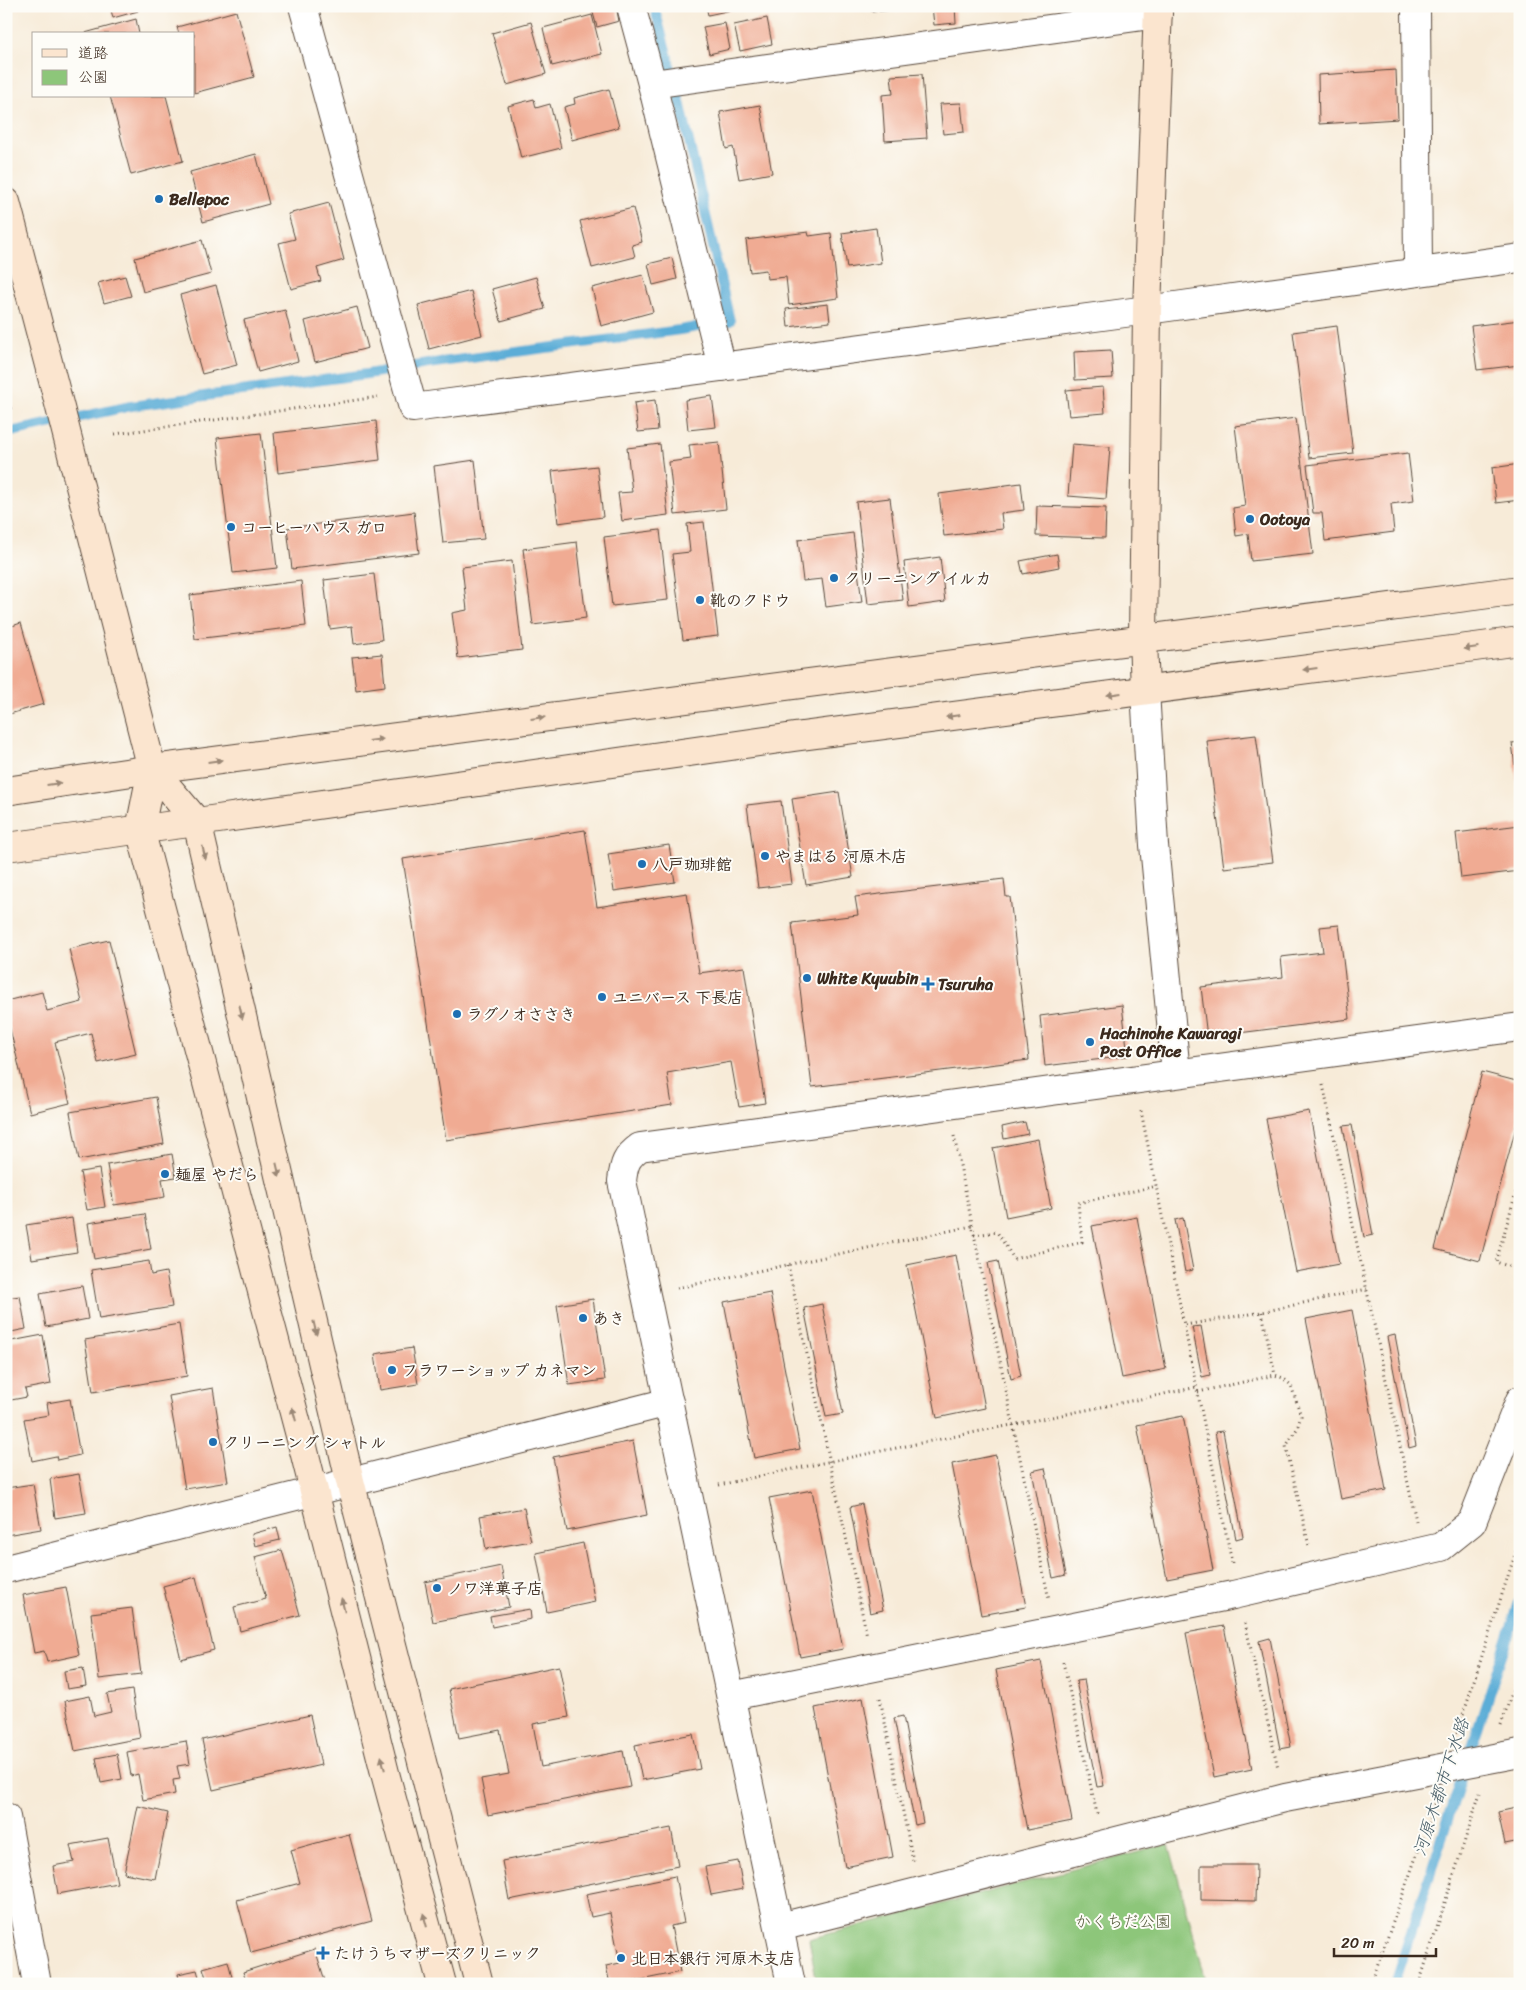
<svg xmlns="http://www.w3.org/2000/svg" width="1526" height="1990" viewBox="0 0 1526 1990" font-family="Sriracha,'Klee One',sans-serif">
	<rect width="100%" height="100%" fill="#fdfcf7"/>
	<filter id="ink" filterUnits="userSpaceOnUse"><feTurbulence type="fractalNoise" baseFrequency=".02" numOctaves="2"/><feDisplacementMap in="SourceGraphic" scale="10" xChannelSelector="R" yChannelSelector="G"/><feConvolveMatrix kernelMatrix="1 2 1 2 8 2 1 2 1" color-interpolation-filters="sRGB"/></filter>
	<filter id="wash" filterUnits="userSpaceOnUse"><feTurbulence type="fractalNoise" baseFrequency=".0096" numOctaves="4" result="noise"/><feDisplacementMap in="SourceGraphic" scale="20" xChannelSelector="R" yChannelSelector="G"/><feGaussianBlur stdDeviation="1.12" result="paint"/><feColorMatrix in="noise" values="0 0 0 0 0 0 0 0 0 0 0 0 0 0 0 0 0 1.4 0 .05"/><feComposite in="paint" operator="in"/></filter>
	<g filter="url(#wash)">
		<rect width="100%" height="100%" fill="#f7ebd8"/>
		<polygon fill="#8dc67a" stroke="#64784c" points="1169,1844 1207,1984 817,1984 809,1939"/>
		<g fill="none" stroke-linecap="round" stroke-linejoin="round">
			<g stroke="#5cadd7" stroke-width="10">
				<polyline points="6,433 131,406 367,374 434,363 680,330 730,321 681,106 654,6"/>
				<polyline points="1394,1984 1520,1600"/>
			</g>
		</g>
		<g id="blocks">
			<g fill="#f0ab93">
				<polygon points="110,6 136,6 138,11 113,18"/>
				<polygon points="591,6 616,6 619,21 597,27"/>
				<polygon points="706,6 745,6 745,7 708,15"/>
				<polygon points="872,6 916,6 916,8 872,12"/>
				<polygon points="932,6 955,6 956,23 934,25"/>
				<polygon points="236,11 254,77 194,93 194,34 179,34 177,27"/>
				<polygon points="592,15 602,54 552,66 543,28"/>
				<polygon points="767,18 772,44 740,51 734,25"/>
				<polygon points="136,19 139,34 85,34 85,33"/>
				<polygon points="531,22 546,74 507,85 492,33"/>
				<polygon points="725,23 730,49 709,54 703,27"/>
				<polygon points="1396,70 1398,119 1319,124 1318,75"/>
				<polygon points="922,74 927,138 885,141 882,95 893,94 891,76"/>
				<polygon points="609,89 619,127 572,140 564,107 575,104 574,98"/>
				<polygon points="110,96 166,96 183,161 131,175"/>
				<polygon points="534,99 536,108 550,104 561,148 521,158 508,106"/>
				<polygon points="961,103 964,132 943,134 940,104"/>
				<polygon points="760,105 772,173 739,179 733,147 726,149 720,112"/>
				<polygon points="256,154 269,204 203,222 190,172"/>
				<polygon points="329,203 344,260 317,268 321,281 291,289 279,243 295,239 288,214"/>
				<polygon points="633,208 642,242 632,245 635,257 592,268 580,221"/>
				<polygon points="876,228 881,263 847,268 842,233"/>
				<polygon points="808,232 809,236 831,233 838,298 789,305 786,277 767,279 766,270 750,272 746,240"/>
				<polygon points="202,240 211,274 143,292 135,258"/>
				<polygon points="672,258 677,279 653,285 648,264"/>
				<polygon points="643,275 653,312 601,326 592,288"/>
				<polygon points="125,276 131,296 104,303 98,283"/>
				<polygon points="536,277 545,309 501,321 492,289"/>
				<polygon points="216,285 237,365 202,374 180,295"/>
				<polygon points="471,291 482,335 429,349 418,305"/>
				<polygon points="828,304 830,322 788,327 786,309"/>
				<polygon points="357,307 368,348 315,362 305,321"/>
				<polygon points="285,310 298,361 258,372 244,320"/>
				<polygon points="1520,320 1520,365 1477,370 1471,326"/>
				<polygon points="1337,326 1353,453 1309,458 1293,332"/>
				<polygon points="1111,350 1113,378 1075,380 1074,352"/>
				<polygon points="1103,387 1105,413 1069,416 1066,390"/>
				<polygon points="712,396 716,427 688,430 685,400"/>
				<polygon points="655,400 658,430 638,432 634,403"/>
				<polygon points="1296,418 1313,554 1251,561 1248,534 1236,536 1233,508 1245,506 1235,426"/>
				<polygon points="376,421 380,460 278,473 274,433"/>
				<polygon points="261,433 277,568 233,573 217,438"/>
				<polygon points="719,442 726,509 675,515 669,462 691,459 689,445"/>
				<polygon points="660,444 668,515 622,521 618,493 632,492 627,448"/>
				<polygon points="1072,444 1110,447 1106,499 1068,496"/>
				<polygon points="1408,453 1414,501 1391,504 1394,532 1325,541 1322,513 1313,513 1307,465"/>
				<polygon points="475,460 484,539 443,543 434,466"/>
				<polygon points="1520,464 1520,500 1496,503 1492,468"/>
				<polygon points="597,466 603,517 558,523 552,471"/>
				<polygon points="1021,483 1024,510 1001,513 1003,529 944,536 939,494"/>
				<polygon points="890,498 903,600 868,604 856,502"/>
				<polygon points="1037,506 1106,508 1105,538 1036,536"/>
				<polygon points="414,512 419,553 292,569 287,528"/>
				<polygon points="704,522 718,636 683,640 672,554 690,552 687,524"/>
				<polygon points="660,530 668,600 612,606 604,537"/>
				<polygon points="853,533 862,602 826,607 822,579 803,581 798,540"/>
				<polygon points="577,542 586,618 533,625 523,549"/>
				<polygon points="1057,554 1059,567 1023,574 1020,561"/>
				<polygon points="940,557 945,602 909,607 904,562"/>
				<polygon points="512,561 522,650 458,658 452,613 467,610 462,567"/>
				<polygon points="374,574 382,640 354,644 352,626 330,629 324,580"/>
				<polygon points="301,581 306,626 195,639 190,595"/>
				<polygon points="21,623 44,704 6,715 6,628"/>
				<polygon points="382,654 385,686 356,690 352,657"/>
				<polygon points="1256,735 1273,862 1224,868 1207,741"/>
				<polygon points="1520,742 1520,797 1519,797 1512,743"/>
				<polygon points="839,792 853,877 806,885 792,799"/>
				<polygon points="781,801 792,884 758,888 747,805"/>
				<polygon points="1520,825 1520,871 1461,878 1456,833"/>
				<polygon points="585,830 597,907 687,893 699,973 744,967 765,1103 739,1107 731,1062 667,1073 672,1105 446,1140 403,859"/>
				<polygon points="669,845 675,882 614,891 608,854"/>
				<polygon points="1004,879 1006,897 1010,897 1029,1060 812,1087 792,923 858,915 855,897"/>
				<polygon points="1339,925 1350,1019 1207,1037 1201,987 1283,977 1281,957 1323,952 1320,927"/>
				<polygon points="109,940 136,1054 98,1063 91,1033 55,1042 70,1103 30,1113 6,1012 6,1001 42,992 47,1011 82,1002 69,949"/>
				<polygon points="1122,1005 1128,1056 1045,1066 1040,1016"/>
				<polygon points="1482,1072 1520,1082 1520,1112 1480,1261 1435,1249"/>
				<polygon points="156,1097 164,1144 79,1160 70,1112"/>
				<polygon points="1309,1111 1339,1264 1296,1272 1266,1119"/>
				<polygon points="1025,1122 1028,1134 1004,1139 1002,1127"/>
				<polygon points="1352,1125 1373,1235 1364,1237 1343,1126"/>
				<polygon points="1038,1139 1051,1208 1006,1217 993,1148"/>
				<polygon points="172,1154 176,1177 162,1179 165,1197 114,1205 107,1165"/>
				<polygon points="99,1169 105,1207 87,1210 80,1172"/>
				<polygon points="145,1214 151,1249 94,1259 88,1223"/>
				<polygon points="1137,1217 1166,1369 1122,1378 1092,1226"/>
				<polygon points="72,1218 77,1252 32,1259 26,1225"/>
				<polygon points="1183,1218 1193,1270 1185,1272 1175,1220"/>
				<polygon points="956,1255 985,1408 937,1418 907,1265"/>
				<polygon points="149,1261 151,1275 166,1272 172,1307 99,1319 91,1270"/>
				<polygon points="998,1261 1021,1376 1011,1379 988,1263"/>
				<polygon points="82,1286 88,1319 46,1327 40,1294"/>
				<polygon points="770,1293 800,1449 754,1458 724,1302"/>
				<polygon points="20,1296 26,1329 6,1333 6,1298"/>
				<polygon points="593,1299 605,1380 569,1385 557,1305"/>
				<polygon points="822,1304 843,1414 826,1417 804,1308"/>
				<polygon points="1352,1310 1386,1490 1341,1499 1306,1319"/>
				<polygon points="179,1324 187,1376 93,1392 85,1340"/>
				<polygon points="1201,1326 1210,1375 1202,1377 1192,1327"/>
				<polygon points="43,1335 51,1384 25,1389 27,1397 6,1401 6,1342"/>
				<polygon points="1395,1335 1416,1446 1409,1448 1387,1337"/>
				<polygon points="412,1348 418,1384 380,1390 375,1354"/>
				<polygon points="213,1388 228,1482 185,1489 169,1396"/>
				<polygon points="70,1399 80,1455 57,1460 56,1456 32,1461 24,1419 49,1415 47,1403"/>
				<polygon points="1183,1416 1213,1570 1167,1579 1137,1425"/>
				<polygon points="1223,1431 1243,1537 1236,1539 1215,1432"/>
				<polygon points="633,1441 647,1515 567,1531 553,1457"/>
				<polygon points="996,1455 1026,1607 981,1615 952,1464"/>
				<polygon points="1045,1468 1066,1575 1053,1578 1032,1471"/>
				<polygon points="79,1474 86,1513 55,1518 50,1479"/>
				<polygon points="33,1484 41,1529 6,1535 6,1488"/>
				<polygon points="812,1490 843,1649 800,1657 769,1498"/>
				<polygon points="862,1504 883,1610 870,1613 850,1507"/>
				<polygon points="524,1508 531,1541 486,1549 480,1516"/>
				<polygon points="277,1527 280,1540 255,1546 252,1534"/>
				<polygon points="583,1543 595,1602 547,1612 536,1553"/>
				<polygon points="282,1550 300,1615 240,1631 234,1607 266,1599 255,1557"/>
				<polygon points="501,1566 509,1607 433,1622 425,1582"/>
				<polygon points="196,1577 214,1650 181,1659 163,1586"/>
				<polygon points="66,1587 79,1655 47,1662 44,1651 34,1653 23,1595"/>
				<polygon points="132,1608 141,1674 99,1679 91,1613"/>
				<polygon points="530,1609 531,1619 492,1627 490,1616"/>
				<polygon points="1224,1626 1252,1769 1214,1777 1186,1633"/>
				<polygon points="1270,1638 1291,1747 1280,1749 1259,1641"/>
				<polygon points="1041,1661 1072,1821 1027,1830 996,1670"/>
				<polygon points="559,1666 569,1717 533,1724 541,1767 623,1751 630,1787 488,1815 481,1779 509,1774 500,1730 459,1738 449,1689"/>
				<polygon points="83,1668 86,1686 67,1689 64,1671"/>
				<polygon points="1084,1680 1104,1786 1097,1787 1076,1681"/>
				<polygon points="132,1690 140,1738 75,1751 65,1701 90,1696 94,1716 111,1712 107,1694"/>
				<polygon points="863,1698 893,1857 845,1867 815,1708"/>
				<polygon points="310,1715 321,1765 213,1790 202,1740"/>
				<polygon points="903,1716 923,1823 915,1825 894,1718"/>
				<polygon points="693,1734 700,1769 642,1780 635,1745"/>
				<polygon points="186,1741 190,1764 177,1766 180,1779 173,1780 175,1794 143,1800 138,1774 131,1776 127,1752"/>
				<polygon points="117,1754 122,1779 101,1783 96,1758"/>
				<polygon points="138,1806 168,1813 155,1879 124,1873"/>
				<polygon points="1520,1807 1520,1841 1505,1844 1498,1812"/>
				<polygon points="671,1828 678,1866 509,1900 502,1861"/>
				<polygon points="349,1834 372,1921 251,1953 237,1900 300,1883 291,1850"/>
				<polygon points="108,1838 117,1883 58,1894 53,1866 74,1862 70,1845"/>
				<polygon points="738,1861 743,1889 711,1895 705,1867"/>
				<polygon points="1201,1865 1256,1865 1255,1901 1201,1900"/>
				<polygon points="675,1876 684,1923 671,1926 680,1972 621,1984 610,1984 606,1966 620,1963 610,1913 591,1917 586,1894"/>
				<polygon points="315,1949 326,1984 247,1984 243,1972"/>
				<polygon points="228,1961 232,1977 208,1984 203,1968"/>
				<polygon points="197,1970 201,1984 180,1984 178,1974"/>
				<polygon points="1232,1981 1283,1982 1283,1984 1232,1984"/>
			</g>
		</g>
	</g>
	<g filter="url(#ink)">
		<use href="#blocks" fill-opacity="0" stroke="#57473a" stroke-width="1"/>
		<g fill="none" stroke-linecap="round" stroke-linejoin="round">
			<g stroke="#57473a" stroke-width="30">
				<g id="street">
					<polyline points="303,6 413,408 1147,310 1520,258"/>
					<polyline points="631,6 652,84 722,367"/>
					<polyline points="1416,6 1418,271"/>
					<polyline points="652,84 1158,14"/>
					<polyline points="1145,690 1154,845 1176,1073"/>
					<polyline points="6,1569 669,1402"/>
					<polyline points="731,1696 1233,1595 1441,1547 1472,1522 1520,1400"/>
					<polyline points="6,1817 37,1984"/>
					<polyline points="780,1927 1285,1798 1520,1753"/>
					<path d="M791,1984L622,1181C624,1164 626,1157 640,1147L1520,1027"/>
				</g>
			</g>
			<g stroke="#57473a" stroke-width="30">
				<g id="secondary">
					<polyline points="6,202 57,396 152,769 197,822 350,1481 479,1984"/>
					<polyline points="1145,690 1143,639 1147,310 1158,6"/>
					<polyline points="152,769 140,829 303,1447 386,1777 442,1984"/>
					<polyline points="6,791 152,769 1520,590"/>
					<polyline points="6,847 197,822 794,737 1520,641"/>
				</g>
			</g>
			<g stroke="#57473a" stroke-width="3" stroke-dasharray="1 4" stroke-linecap="butt">
				<polyline points="6,410 14,407"/>
				<polyline points="115,434 378,397"/>
				<polyline points="1323,1085 1416,1521"/>
				<polyline points="1141,1111 1232,1563"/>
				<polyline points="954,1136 1049,1600"/>
				<polyline points="1520,1178 1496,1262 1520,1270"/>
				<polyline points="974,1235 997,1232 1014,1259 1082,1242 1078,1203 1157,1186"/>
				<polyline points="788,1265 867,1636"/>
				<polyline points="677,1288 972,1226"/>
				<polyline points="1262,1312 1275,1375"/>
				<polyline points="1185,1325 1262,1312 1367,1289"/>
				<polyline points="1198,1392 1275,1375 1283,1378 1291,1385 1301,1416 1297,1429 1286,1446 1309,1546"/>
				<path d="M719,1485C878,1450 1038,1421 1197,1387"/>
				<polyline points="1245,1623 1278,1768"/>
				<polyline points="1063,1662 1097,1814"/>
				<polyline points="880,1698 913,1861"/>
				<polyline points="1501,1725 1520,1669"/>
				<polyline points="1457,1733 1520,1539"/>
				<polyline points="1371,1984 1436,1801"/>
				<polyline points="1419,1984 1480,1793"/>
			</g>
			<use href="#street" stroke="#fff" stroke-width="28"/>
			<use href="#secondary" stroke="#fbe5cf" stroke-width="28"/>
		</g>
		<defs><path id="oneway-solid" d="M-6-.8H1V-3.2L6.5 0L1 3.2V.8H-6Z" transform="scale(1.25)"/></defs>
		<g fill="#9b8876">
			<use href="#oneway-solid" transform="translate(1471 648) rotate(173)"/>
			<use href="#oneway-solid" transform="translate(1310 669) rotate(173)"/>
			<use href="#oneway-solid" transform="translate(1114 694) rotate(172)"/>
			<use href="#oneway-solid" transform="translate(953 716) rotate(172)"/>
			<use href="#oneway-solid" transform="translate(538 718) rotate(-7)"/>
			<use href="#oneway-solid" transform="translate(376 740) rotate(-7)"/>
			<use href="#oneway-solid" transform="translate(215 761) rotate(-8)"/>
			<use href="#oneway-solid" transform="translate(54 784) rotate(-8)"/>
			<use href="#oneway-solid" transform="translate(204 853) rotate(77)"/>
			<use href="#oneway-solid" transform="translate(241 1012) rotate(77)"/>
			<use href="#oneway-solid" transform="translate(278 1170) rotate(77)"/>
			<use href="#oneway-solid" transform="translate(315 1328) rotate(77)"/>
			<use href="#oneway-solid" transform="translate(294 1414) rotate(-105)"/>
			<use href="#oneway-solid" transform="translate(343 1605) rotate(-104)"/>
			<use href="#oneway-solid" transform="translate(383 1763) rotate(-104)"/>
			<use href="#oneway-solid" transform="translate(425 1920) rotate(-105)"/>
		</g>
	</g>
	<g fill="#1f6fb2" stroke="#fdfcf7" stroke-width="2">
		<circle cx="159" cy="199" r="5"/>
		<circle cx="1250" cy="519" r="5"/>
		<circle cx="231" cy="527" r="5"/>
		<circle cx="834" cy="578" r="5"/>
		<circle cx="700" cy="600" r="5"/>
		<circle cx="765" cy="856" r="5"/>
		<circle cx="642" cy="864" r="5"/>
		<circle cx="807" cy="978" r="5"/>
		<path d="M925.5 976.5h5v5h5v5h-5v5h-5v-5h-5v-5h5z"/>
		<circle cx="602" cy="997" r="5"/>
		<circle cx="457" cy="1014" r="5"/>
		<circle cx="1090" cy="1042" r="5"/>
		<circle cx="165" cy="1174" r="5"/>
		<circle cx="583" cy="1318" r="5"/>
		<circle cx="392" cy="1370" r="5"/>
		<circle cx="213" cy="1442" r="5"/>
		<circle cx="437" cy="1588" r="5"/>
		<path d="M320.5 1945.5h5v5h5v5h-5v5h-5v-5h-5v-5h5z"/>
		<circle cx="621" cy="1958" r="5"/>
	</g>
	<g text-anchor="middle" stroke-width="4" stroke-linejoin="round" paint-order="stroke">
		<g font-size="16" font-weight="bold" fill="#3b2a1e" stroke="#fdfcf7" text-anchor="start">
			<text x="169" y="205">Bellepoc</text>
			<text x="1260" y="525">Ootoya</text>
			<text x="241" y="533">コーヒーハウス ガロ</text>
			<text x="844" y="584">クリーニング イルカ</text>
			<text x="710" y="606">靴のクドウ</text>
			<text x="775" y="862">やまはる 河原木店</text>
			<text x="652" y="870">八戸珈琲館</text>
			<text x="817" y="984">White Kyuubin</text>
			<text x="938" y="990">Tsuruha</text>
			<text x="612" y="1003">ユニバース 下長店</text>
			<text x="467" y="1020">ラグノオささき</text>
			<text x="1100" y="1039">Hachinohe Kawaragi<tspan x="1100" dy="18">Post Office</tspan></text>
			<text x="175" y="1180">麺屋 やだら</text>
			<text x="593" y="1324">あき</text>
			<text x="402" y="1376">フラワーショップ カネマン</text>
			<text x="223" y="1448">クリーニング シャトル</text>
			<text x="447" y="1594">ノワ洋菓子店</text>
			<text x="334" y="1959">たけうちマザーズクリニック</text>
			<text x="631" y="1964">北日本銀行 河原木支店</text>
		</g>
		<g font-size="16" fill="#54593a" stroke="#fdfcf7">
			<text x="1123" y="1927">かくちだ公園</text>
		</g>
		<g font-size="18" font-style="italic" fill="#485e68" stroke="#fdfcf7">
			<text transform="translate(1441 1787) rotate(-72)" y="6">河原木都市下水路</text>
		</g>
	</g>
	<rect width="1526" height="1990" fill="none" stroke="#fdfcf7" stroke-width="25"/>
	<rect x="32" y="32" width="162" height="65" fill="#fdfcf7" stroke="#afa8a0"/>
	<rect x="42" y="49" width="25" height="8" fill="#fbe5cf" stroke="#afa8a0"/>
	<text x="78" y="58" font-size="15" fill="#3b2a1e">道路</text>
	<rect x="42" y="70" width="25" height="15" fill="#8dc67a" stroke="#afa8a0"/>
	<text x="78" y="82" font-size="15" fill="#3b2a1e">公園</text>
	<path d="M1334 1948v8h102v-8" fill="none" stroke="#3b2a1e" stroke-width="2.5"/>
	<text x="1341" y="1948" font-size="15" fill="#3b2a1e" stroke="#fdfcf7" stroke-width="4" paint-order="stroke">20 m</text>
</svg>
